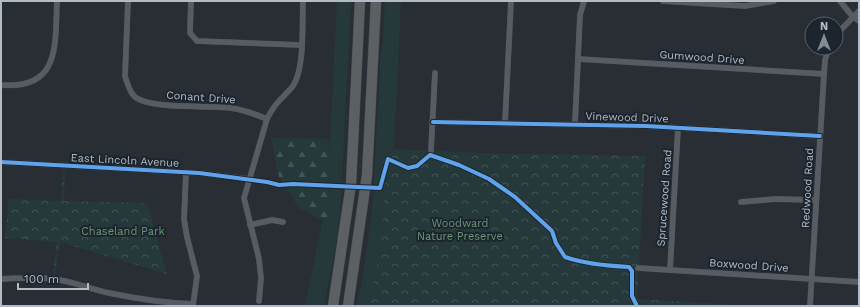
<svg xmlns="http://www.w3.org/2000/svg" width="860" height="307" viewBox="0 0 860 307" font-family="'Work Sans',sans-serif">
	<defs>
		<pattern id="forest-firs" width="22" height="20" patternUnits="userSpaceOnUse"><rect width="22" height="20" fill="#26393a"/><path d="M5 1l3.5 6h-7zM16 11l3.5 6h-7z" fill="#435455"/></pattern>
		<pattern id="park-crowns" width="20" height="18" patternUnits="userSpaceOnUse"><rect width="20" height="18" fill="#26393a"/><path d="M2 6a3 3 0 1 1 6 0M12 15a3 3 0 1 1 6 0" fill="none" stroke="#435455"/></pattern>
	</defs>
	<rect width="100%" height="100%" fill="#282e34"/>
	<g fill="#26393a">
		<polygon points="337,1 351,1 341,198 338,232 324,306 305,306 327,199"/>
		<polygon points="385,1 401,1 394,149 389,149 381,240 370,306 356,306 362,281 372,215 381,52 383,38"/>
	</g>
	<polygon fill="url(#forest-firs)" points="271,138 329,139 329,223 299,208 279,177"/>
	<g fill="url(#park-crowns)">
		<polygon points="389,149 482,153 645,156 637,299 753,306 370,306 381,240"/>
		<polygon points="63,170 65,170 64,201 147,203 167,274 60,242 55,274 53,274 57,242 5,238 9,199 61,201"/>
	</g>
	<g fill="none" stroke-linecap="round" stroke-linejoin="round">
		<g stroke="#464a4f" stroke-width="6">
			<g id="street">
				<path d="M128,1L125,76C127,82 129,91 134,96C149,110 209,105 231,108C244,110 255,114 267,119"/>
				<polyline points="191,1 190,33 197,41 301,45"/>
				<polyline points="663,1 745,6 774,1"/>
				<polyline points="840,1 853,17 859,21"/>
				<polyline points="836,35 859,11"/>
				<polyline points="578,59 824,74"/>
				<path d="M1,85C61,90 55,44 57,1"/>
				<polyline points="433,122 646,126 820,136"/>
				<polyline points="505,123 511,1"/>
				<polyline points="575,124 580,15 584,1"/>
				<polyline points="431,150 435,73"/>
				<polyline points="1,162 199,173 248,179"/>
				<polyline points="186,172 184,219 187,237 197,276 193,306"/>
				<polyline points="741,202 775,199 816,200"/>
				<polyline points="250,225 272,220 283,222"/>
				<polyline points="638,268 859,282"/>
				<polyline points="670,270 678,128"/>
				<path d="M1,279C18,278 36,277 53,279C72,281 90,289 109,293C138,299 164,303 193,304"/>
				<path d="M259,301L261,278L259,259L244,198L267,119C271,111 276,103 283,97C286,93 290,90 293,86C305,68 302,23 303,1"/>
				<polyline points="810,306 824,74 825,60 829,48"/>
			</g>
		</g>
		<g stroke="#454a4f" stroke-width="11">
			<g id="highway">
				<polyline points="333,306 351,184 360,1"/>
				<polyline points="348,306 367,175 376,1"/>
			</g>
		</g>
		<use href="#street" stroke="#585c62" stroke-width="5.5"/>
		<use href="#highway" stroke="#5c6062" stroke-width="10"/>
		<g stroke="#1c252e" stroke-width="6">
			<g id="cycleway">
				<polyline points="433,122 646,126 820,136"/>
				<path d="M1,162L199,173L267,182L279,185L293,184L380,188L388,159L408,168L417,166L430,155L459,165L489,179L515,197L552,231L556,243L565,257C586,264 607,266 629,267L632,271V296L637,306"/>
			</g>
		</g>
		<use href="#cycleway" stroke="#60a3ed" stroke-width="4"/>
	</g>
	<g text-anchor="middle" stroke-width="4" stroke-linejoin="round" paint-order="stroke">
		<g font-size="11" fill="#b2bbc5" stroke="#1c252e">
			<text transform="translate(702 57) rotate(4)" y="4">Gumwood Drive</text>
			<text transform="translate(201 97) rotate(4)" y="4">Conant Drive</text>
			<text transform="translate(627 117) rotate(2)" y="4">Vinewood Drive</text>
			<text transform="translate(125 160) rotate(3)" y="4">East Lincoln Avenue</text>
			<text transform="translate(807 188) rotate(-87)" y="4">Redwood Road</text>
			<text transform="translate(664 198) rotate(-86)" y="4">Sprucewood Road</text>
			<text transform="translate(749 265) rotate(4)" y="4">Boxwood Drive</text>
		</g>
		<g font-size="11" fill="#6b9572" stroke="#1c252e">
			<text x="460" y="227">Woodward<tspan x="460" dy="13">Nature Preserve</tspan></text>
			<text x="123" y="235">Chaseland Park</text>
		</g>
	</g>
	<rect width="860" height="307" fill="none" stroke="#b2bbc5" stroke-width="4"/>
	<g transform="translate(824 36)"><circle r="19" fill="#1c252e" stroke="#58616a"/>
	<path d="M0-3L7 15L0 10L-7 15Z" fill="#828a92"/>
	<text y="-6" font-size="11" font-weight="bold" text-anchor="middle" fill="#b2bbc5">N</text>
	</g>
	<path d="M18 283v6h70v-6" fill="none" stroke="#b2bbc5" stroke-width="2"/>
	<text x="24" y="283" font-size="12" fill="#b2bbc5" stroke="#1c252e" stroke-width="3" paint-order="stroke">100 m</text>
</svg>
